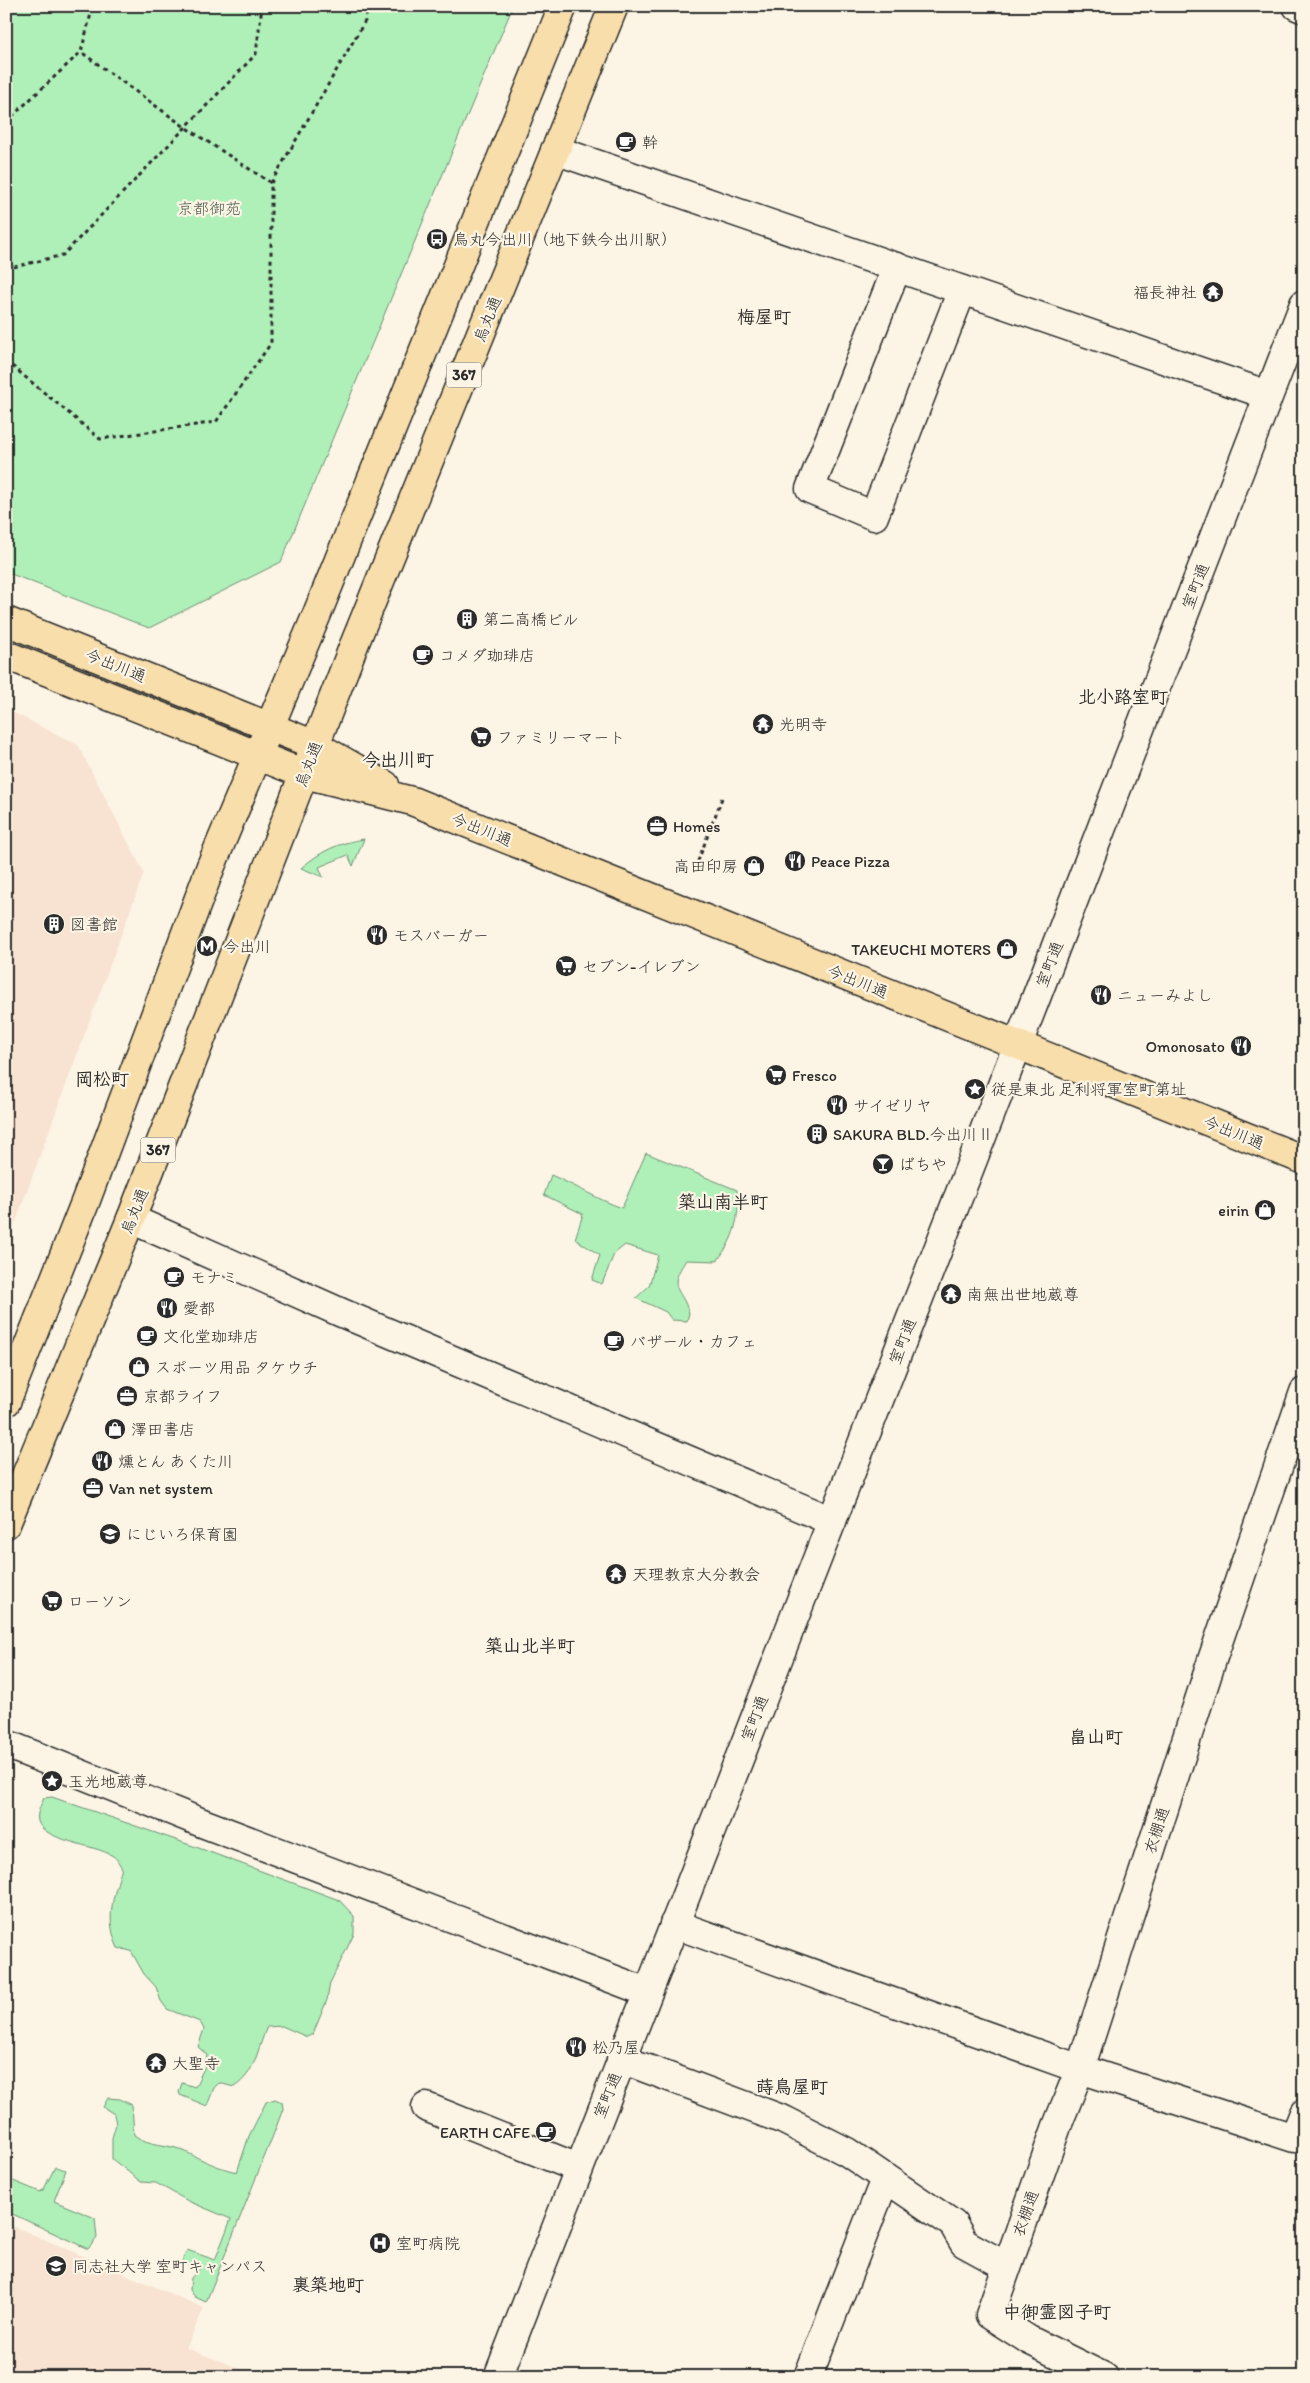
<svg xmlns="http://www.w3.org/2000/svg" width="1310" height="2383" viewBox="0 0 1310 2383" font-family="Itim,'Klee One',sans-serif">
	<rect width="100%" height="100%" fill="#fcf5e5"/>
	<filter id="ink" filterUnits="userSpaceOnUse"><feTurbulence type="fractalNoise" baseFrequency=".02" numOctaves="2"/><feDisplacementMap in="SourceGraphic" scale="10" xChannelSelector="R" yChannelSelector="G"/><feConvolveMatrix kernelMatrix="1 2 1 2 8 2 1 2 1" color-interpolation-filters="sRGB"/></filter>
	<g filter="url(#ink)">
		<g fill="#f8e2d1">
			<polygon points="6,709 78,745 144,873 6,1248"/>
			<polygon points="6,2223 204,2308 186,2348 262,2377 6,2377"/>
		</g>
		<g fill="#aff0b9" stroke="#6d8e72">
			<polygon points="6,6 513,6 281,562 149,628 6,572"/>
			<path d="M364,839L353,866L348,855L319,867L323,877L301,868C321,851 338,843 364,839Z"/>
			<path d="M646,1153L737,1190C740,1218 735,1238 717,1261L686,1260C666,1290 681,1286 689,1313L687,1321L672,1320L666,1312L636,1298L649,1286L658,1255L625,1245L614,1254L602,1284L592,1280L600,1255L575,1239L583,1214L544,1195L551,1175C576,1186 597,1199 622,1208Z"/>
			<path d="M52,1797L196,1847L339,1900L354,1916V1934L330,1983L327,2000L313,2034L307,2037L282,2026L267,2027C257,2049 256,2073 234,2087L219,2083L214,2088L207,2106L180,2095L179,2092L182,2083L195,2087L205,2066L207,2055L198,2047L204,2029L200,2022L167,2009L161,2001L156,1987L144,1974L131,1951L118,1948C105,1920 113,1897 122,1868C119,1864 117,1858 113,1856C94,1844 43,1841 38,1821C36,1813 41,1805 44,1798Z"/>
			<path d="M108,2098L120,2099L132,2105L134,2135C150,2147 169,2143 186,2152C202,2160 218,2168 237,2172L249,2136L266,2102L275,2099L282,2102L283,2109L272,2138L206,2302L195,2297L190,2290L191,2278L200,2268L189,2266L182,2261L187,2250L215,2260L231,2219L188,2201L156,2183L141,2182L112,2159V2138L116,2124L114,2114L103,2107Z"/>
			<polygon points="55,2167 66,2170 54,2201 95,2218 97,2238 88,2249 6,2211 6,2178 40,2192 44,2189"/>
		</g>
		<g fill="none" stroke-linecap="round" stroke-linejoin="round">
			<g stroke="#2b2b2b" stroke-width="31">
				<g id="minor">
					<polyline points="1297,6 1304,9"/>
					<polyline points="555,150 1268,395"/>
					<polyline points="897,267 810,489 874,516 962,290"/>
					<polyline points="131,1219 342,1313 832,1521"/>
					<polyline points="6,1744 205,1824 647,1992"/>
					<polyline points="674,1924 1080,2069 1294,2138 1304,2113"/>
					<polyline points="621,2059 784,2120 847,2152 953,2224 964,2243 1006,2266"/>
					<polyline points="426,2107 578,2168"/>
					<polyline points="498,2377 1034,1003 1304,304"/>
					<polyline points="808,2377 885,2179"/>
					<polyline points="1104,2377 1029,2340 990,2315 1057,2126 1080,2069 1213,1657 1304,1392"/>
				</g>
			</g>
			<g stroke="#2b2b2b" stroke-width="31">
				<g id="major">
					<polyline points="6,621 315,745 385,785"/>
					<polyline points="6,655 304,774 412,801 1304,1160"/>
				</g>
			</g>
			<g stroke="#2b2b2b" stroke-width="31">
				<g id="highway">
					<polyline points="6,1402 86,1200 211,866 317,614 563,6"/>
					<polyline points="6,1524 131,1219 352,650 614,6"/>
				</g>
			</g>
			<g stroke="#2b2b2b" stroke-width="3" stroke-dasharray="4 4" stroke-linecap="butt">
				<polyline points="6,122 81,52 93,6"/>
				<polyline points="271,183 365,21 368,6"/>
				<polyline points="6,269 63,255 256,54 262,6"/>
				<polyline points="6,361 100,439 216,422 271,343 271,183 185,127 81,52"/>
				<polyline points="695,869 722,798"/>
			</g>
			<use href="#minor" stroke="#fcf5e5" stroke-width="28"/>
			<use href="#major" stroke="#f8deab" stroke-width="28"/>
			<use href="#highway" stroke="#f8deab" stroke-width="28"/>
		</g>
	</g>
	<defs>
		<g id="cafe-disc" transform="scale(1.125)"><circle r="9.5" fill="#2b2b2b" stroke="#fcf5e5"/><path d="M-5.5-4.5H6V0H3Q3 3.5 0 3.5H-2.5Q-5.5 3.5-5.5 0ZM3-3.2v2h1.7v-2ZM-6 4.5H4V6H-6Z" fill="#fff"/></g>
		<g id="bus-disc" transform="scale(1.125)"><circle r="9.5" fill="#2b2b2b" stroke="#fcf5e5"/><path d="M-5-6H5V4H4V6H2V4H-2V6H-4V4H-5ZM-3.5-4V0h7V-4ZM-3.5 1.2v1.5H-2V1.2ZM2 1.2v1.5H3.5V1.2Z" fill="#fff"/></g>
		<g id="temple-disc" transform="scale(1.125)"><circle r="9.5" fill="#2b2b2b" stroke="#fcf5e5"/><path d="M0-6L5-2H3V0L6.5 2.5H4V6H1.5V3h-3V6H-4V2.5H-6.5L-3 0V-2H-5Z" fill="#fff"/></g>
		<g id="building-disc" transform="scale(1.125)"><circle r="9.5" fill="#2b2b2b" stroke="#fcf5e5"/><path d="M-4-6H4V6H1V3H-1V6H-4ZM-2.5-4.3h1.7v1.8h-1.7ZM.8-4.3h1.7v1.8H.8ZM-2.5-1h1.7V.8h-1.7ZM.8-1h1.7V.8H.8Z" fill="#fff"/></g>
		<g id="supermarket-disc" transform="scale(1.125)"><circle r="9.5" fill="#2b2b2b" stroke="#fcf5e5"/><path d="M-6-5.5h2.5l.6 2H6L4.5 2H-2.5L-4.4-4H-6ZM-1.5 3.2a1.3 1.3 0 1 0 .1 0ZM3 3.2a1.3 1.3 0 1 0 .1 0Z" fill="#fff"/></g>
		<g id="office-disc" transform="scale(1.125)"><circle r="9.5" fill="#2b2b2b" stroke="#fcf5e5"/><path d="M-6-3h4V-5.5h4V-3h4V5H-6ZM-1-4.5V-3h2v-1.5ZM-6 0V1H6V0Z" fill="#fff"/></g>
		<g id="restaurant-disc" transform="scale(1.125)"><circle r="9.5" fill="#2b2b2b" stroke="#fcf5e5"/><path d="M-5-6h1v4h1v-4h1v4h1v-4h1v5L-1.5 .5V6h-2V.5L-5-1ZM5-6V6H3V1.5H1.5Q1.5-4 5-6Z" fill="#fff"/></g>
		<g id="shop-disc" transform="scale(1.125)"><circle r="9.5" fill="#2b2b2b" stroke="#fcf5e5"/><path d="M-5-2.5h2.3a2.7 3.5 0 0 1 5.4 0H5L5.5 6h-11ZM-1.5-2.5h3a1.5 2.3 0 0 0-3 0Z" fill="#fff"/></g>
		<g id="metro-disc" transform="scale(1.125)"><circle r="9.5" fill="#2b2b2b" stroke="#fcf5e5"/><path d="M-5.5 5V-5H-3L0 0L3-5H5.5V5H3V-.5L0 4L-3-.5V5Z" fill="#fff"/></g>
		<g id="sight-disc" transform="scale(1.125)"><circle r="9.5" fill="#2b2b2b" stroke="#fcf5e5"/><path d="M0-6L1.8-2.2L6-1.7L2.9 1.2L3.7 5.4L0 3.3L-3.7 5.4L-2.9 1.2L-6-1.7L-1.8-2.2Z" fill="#fff"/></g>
		<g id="bar-disc" transform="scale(1.125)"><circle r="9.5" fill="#2b2b2b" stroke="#fcf5e5"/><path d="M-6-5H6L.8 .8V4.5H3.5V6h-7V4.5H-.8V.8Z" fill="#fff"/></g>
		<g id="school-disc" transform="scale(1.125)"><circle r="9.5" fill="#2b2b2b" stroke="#fcf5e5"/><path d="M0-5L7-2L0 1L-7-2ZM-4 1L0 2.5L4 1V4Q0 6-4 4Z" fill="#fff"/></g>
		<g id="hospital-disc" transform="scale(1.125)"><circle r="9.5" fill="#2b2b2b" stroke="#fcf5e5"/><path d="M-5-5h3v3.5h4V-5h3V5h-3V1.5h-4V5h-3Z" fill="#fff"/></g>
		<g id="university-disc" transform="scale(1.125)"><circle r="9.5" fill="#2b2b2b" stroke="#fcf5e5"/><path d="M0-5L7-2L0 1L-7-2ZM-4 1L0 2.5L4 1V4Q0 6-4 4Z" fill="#fff"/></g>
	</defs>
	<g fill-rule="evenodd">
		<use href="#cafe-disc" x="626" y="142"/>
		<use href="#bus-disc" x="437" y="239"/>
		<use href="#temple-disc" x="1213" y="292"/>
		<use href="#building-disc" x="467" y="619"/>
		<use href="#cafe-disc" x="423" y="655"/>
		<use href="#temple-disc" x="763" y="724"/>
		<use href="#supermarket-disc" x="481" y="737"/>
		<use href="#office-disc" x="657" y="826"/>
		<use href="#restaurant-disc" x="795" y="861"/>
		<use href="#shop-disc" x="754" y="866"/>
		<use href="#building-disc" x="54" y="924"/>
		<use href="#restaurant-disc" x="377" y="935"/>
		<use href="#metro-disc" x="207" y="946"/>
		<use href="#shop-disc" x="1007" y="949"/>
		<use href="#supermarket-disc" x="566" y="966"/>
		<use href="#restaurant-disc" x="1101" y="995"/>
		<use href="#restaurant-disc" x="1241" y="1046"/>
		<use href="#supermarket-disc" x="776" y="1075"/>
		<use href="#sight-disc" x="975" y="1089"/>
		<use href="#restaurant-disc" x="837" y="1105"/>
		<use href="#building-disc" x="817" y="1134"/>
		<use href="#bar-disc" x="883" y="1164"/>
		<use href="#shop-disc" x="1265" y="1210"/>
		<use href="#cafe-disc" x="174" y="1277"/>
		<use href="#temple-disc" x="951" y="1294"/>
		<use href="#restaurant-disc" x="167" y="1308"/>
		<use href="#cafe-disc" x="147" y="1336"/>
		<use href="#cafe-disc" x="614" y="1341"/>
		<use href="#shop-disc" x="139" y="1367"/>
		<use href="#office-disc" x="127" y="1396"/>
		<use href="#shop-disc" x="115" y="1429"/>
		<use href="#restaurant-disc" x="102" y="1461"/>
		<use href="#office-disc" x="93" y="1488"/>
		<use href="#school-disc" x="110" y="1534"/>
		<use href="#temple-disc" x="616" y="1574"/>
		<use href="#supermarket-disc" x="52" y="1601"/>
		<use href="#sight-disc" x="52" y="1781"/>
		<use href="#restaurant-disc" x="576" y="2047"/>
		<use href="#temple-disc" x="156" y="2063"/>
		<use href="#cafe-disc" x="546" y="2132"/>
		<use href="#hospital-disc" x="380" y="2243"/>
		<use href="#university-disc" x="56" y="2266"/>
	</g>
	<g text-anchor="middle" stroke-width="4.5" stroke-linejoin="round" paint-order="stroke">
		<g fill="#fcf5e5" stroke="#6a6863" stroke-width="1">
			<rect x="446.5" y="362.5" width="35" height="25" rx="4"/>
			<rect x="140.5" y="1137.5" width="35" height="25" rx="4"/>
		</g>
		<g font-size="15" font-weight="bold" fill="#2b2b2b">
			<text x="464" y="380">367</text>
			<text x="158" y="1155">367</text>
		</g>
		<g font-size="16" fill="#2b2b2b" stroke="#fcf5e5" text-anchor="start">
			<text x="642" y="148">幹</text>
			<text x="453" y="245">烏丸今出川（地下鉄今出川駅）</text>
			<text x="1197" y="298" text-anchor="end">福長神社</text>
			<text x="483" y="625">第二高橋ビル</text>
			<text x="439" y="661">コメダ珈琲店</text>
			<text x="779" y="730">光明寺</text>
			<text x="497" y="743">ファミリーマート</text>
			<text x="673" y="832">Homes</text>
			<text x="811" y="867">Peace Pizza</text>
			<text x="738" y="872" text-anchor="end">高田印房</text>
			<text x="70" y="930">図書館</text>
			<text x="393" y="941">モスバーガー</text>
			<text x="223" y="952">今出川</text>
			<text x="991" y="955" text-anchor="end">TAKEUCHI MOTERS</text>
			<text x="582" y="972">セブン-イレブン</text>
			<text x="1117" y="1001">ニューみよし</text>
			<text x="1225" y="1052" text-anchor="end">Omonosato</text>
			<text x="792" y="1081">Fresco</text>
			<text x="991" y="1095">従是東北 足利将軍室町第址</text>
			<text x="853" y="1111">サイゼリヤ</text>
			<text x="833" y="1140">SAKURA BLD.今出川Ⅱ</text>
			<text x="899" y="1170">ばちや</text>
			<text x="1249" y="1216" text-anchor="end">eirin</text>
			<text x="190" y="1283">モナミ</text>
			<text x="967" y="1300">南無出世地蔵尊</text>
			<text x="183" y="1314">愛都</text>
			<text x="163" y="1342">文化堂珈琲店</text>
			<text x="630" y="1347">バザール・カフェ</text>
			<text x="155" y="1373">スポーツ用品 タケウチ</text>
			<text x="143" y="1402">京都ライフ</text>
			<text x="131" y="1435">澤田書店</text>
			<text x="118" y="1467">燻とん あくた川</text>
			<text x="109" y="1494">Van net system</text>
			<text x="126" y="1540">にじいろ保育園</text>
			<text x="632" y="1580">天理教京大分教会</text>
			<text x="68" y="1607">ローソン</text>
			<text x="68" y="1787">玉光地蔵尊</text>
			<text x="592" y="2053">松乃屋</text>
			<text x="172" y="2069">大聖寺</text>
			<text x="530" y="2138" text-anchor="end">EARTH CAFE</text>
			<text x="396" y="2249">室町病院</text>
			<text x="72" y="2272">同志社大学 室町キャンパス</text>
		</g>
		<g font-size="16" fill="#4c5c4e" stroke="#fcf5e5">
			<text x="209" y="214">京都御苑</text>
		</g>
		<g font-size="16" fill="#2b2b2b" stroke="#fcf5e5">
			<text transform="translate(487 319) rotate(-68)" y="6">烏丸通</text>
			<text transform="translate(1195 586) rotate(-69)" y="6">室町通</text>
			<text transform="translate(116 665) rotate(22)" y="6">今出川通</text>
			<text transform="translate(308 764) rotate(-69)" y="6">烏丸通</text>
			<text transform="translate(482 829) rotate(22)" y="6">今出川通</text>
			<text transform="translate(1049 964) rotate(-69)" y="6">室町通</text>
			<text transform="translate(858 981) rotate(22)" y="6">今出川通</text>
			<text transform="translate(1234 1132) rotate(22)" y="6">今出川通</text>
			<text transform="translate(134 1211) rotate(-68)" y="6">烏丸通</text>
			<text transform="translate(902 1341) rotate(-69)" y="6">室町通</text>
			<text transform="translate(754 1718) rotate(-69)" y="6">室町通</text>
			<text transform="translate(1156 1830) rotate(-72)" y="6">衣棚通</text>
			<text transform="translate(607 2095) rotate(-68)" y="6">室町通</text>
			<text transform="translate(1025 2213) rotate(-70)" y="6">衣棚通</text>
		</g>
		<g font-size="18" font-weight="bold" fill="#2b2b2b" stroke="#fcf5e5">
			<text x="764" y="323">梅屋町</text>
			<text x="1123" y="703">北小路室町</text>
			<text x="398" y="766">今出川町</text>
			<text x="102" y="1085">岡松町</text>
			<text x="723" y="1208">築山南半町</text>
			<text x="530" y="1652">築山北半町</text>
			<text x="1096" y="1743">畠山町</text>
			<text x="792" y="2093">蒔鳥屋町</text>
			<text x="328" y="2291">裏築地町</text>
			<text x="1057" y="2318">中御霊図子町</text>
		</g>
	</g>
	<rect width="1310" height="2383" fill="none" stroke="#fcf5e5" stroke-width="25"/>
	<rect x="12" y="12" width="1285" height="2358" fill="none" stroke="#2b2b2b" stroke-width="2" filter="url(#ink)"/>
</svg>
